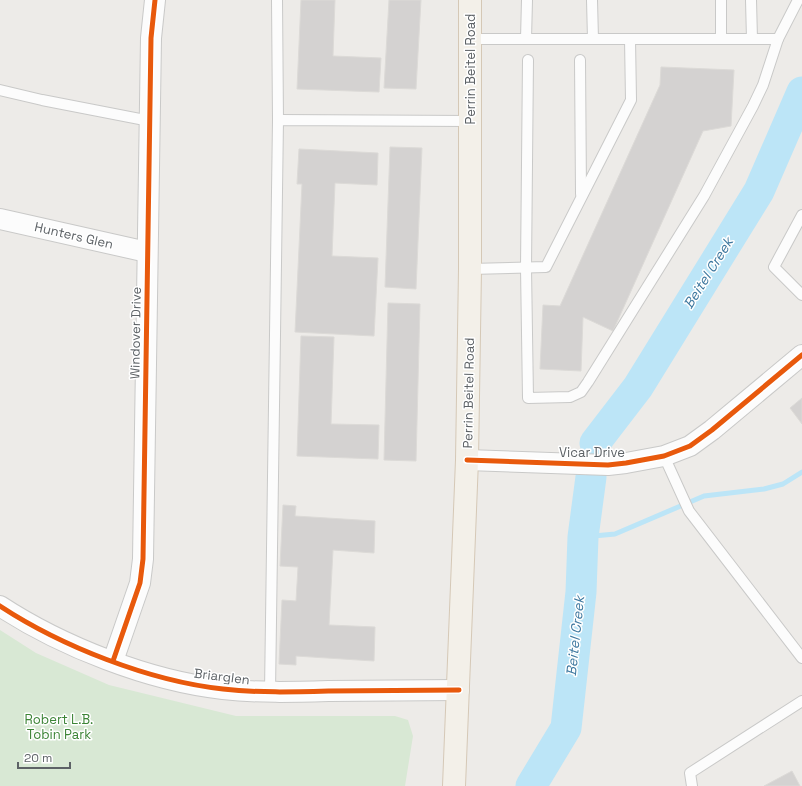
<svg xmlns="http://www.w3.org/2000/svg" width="802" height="786" viewBox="0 0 802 786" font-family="'Space Grotesk',sans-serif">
	<rect width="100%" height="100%" fill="#edebe8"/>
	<polygon fill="#d8e8d4" points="0,630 36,653 109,685 236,716 395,716 408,720 413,736 405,786 0,786"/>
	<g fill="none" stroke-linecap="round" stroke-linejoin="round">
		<polyline stroke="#bce5f7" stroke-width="5" points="583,537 615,534 704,496 764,489 783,484 802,472"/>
		<g stroke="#bce5f7" stroke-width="31">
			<polyline points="595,443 638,387 759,191 802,92"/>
			<polyline points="531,786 566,728 581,592 583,537 591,477"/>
		</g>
	</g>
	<g fill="#d4d2d1" stroke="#dcdad7">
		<polygon points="301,0 335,0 333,56 381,58 379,92 297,89"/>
		<polygon points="389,0 421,0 416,89 384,88"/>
		<polygon points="661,67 734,70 731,126 703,131 613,331 583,317 581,371 540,369 543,305 560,306 660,85"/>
		<polygon points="390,147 422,148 416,289 385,287"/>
		<polygon points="299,149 378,153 377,185 335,183 332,256 378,258 374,336 295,332 302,184 297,184"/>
		<polygon points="388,303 420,304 416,461 384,460"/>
		<polygon points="301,336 334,337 331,424 379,425 378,459 297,456"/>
		<polygon points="802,398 802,424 790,408"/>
		<polygon points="283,505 296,506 295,516 375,521 374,553 333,550 329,625 375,627 374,661 296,656 296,665 279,664 282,600 296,601 298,567 280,566"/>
		<polygon points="792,771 800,786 764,786"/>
	</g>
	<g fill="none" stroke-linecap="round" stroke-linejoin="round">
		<g stroke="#c9c9c8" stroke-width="12">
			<g id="lane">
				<polyline points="277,0 278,120"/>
				<polyline points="592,0 593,39"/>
				<polyline points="721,0 721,39"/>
				<polyline points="470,39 752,39 751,0"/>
				<polyline points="526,39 527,0"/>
				<polyline points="778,39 798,0"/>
				<polyline points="528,60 526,268 528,398 570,397 581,392 588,382 704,196 753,106 763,85 778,39 752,39"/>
				<polyline points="580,60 581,194"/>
				<polyline points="0,90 42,100 150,121"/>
				<polyline points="802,215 774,267 802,295"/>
				<polyline points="470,269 546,267 631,100 630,39"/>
				<polyline points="664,456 689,511 802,658"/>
				<polyline points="270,692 278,120 470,121"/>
				<polyline points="692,786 690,773 802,701"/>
			</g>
		</g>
		<g stroke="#c9c9c8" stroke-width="22">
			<g id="street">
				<polyline points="0,219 147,252"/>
				<polyline points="467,460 608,465 626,463 664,456 690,446 712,430 802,355"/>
				<path d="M0,606C61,646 149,681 223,689C258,693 293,692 329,691C372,691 416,690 459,690"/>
				<polyline points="113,661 140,583 143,559 151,38 155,0"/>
			</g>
		</g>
		<g stroke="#d5c8b6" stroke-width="24">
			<polyline id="primary" points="454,786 467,460 470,269 470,0"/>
		</g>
		<use href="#lane" stroke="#fcfcfc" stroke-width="10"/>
		<use href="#street" stroke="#fcfcfc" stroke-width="20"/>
		<use href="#primary" stroke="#f3f0e9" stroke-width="22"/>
		<g stroke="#fff" stroke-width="8">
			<g id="cycleway">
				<polyline points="467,460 608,465 626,463 664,456 690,446 712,430 802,355"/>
				<path d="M0,606C61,646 149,681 223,689C258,693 293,692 329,691C372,691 416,690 459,690"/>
				<polyline points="113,661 140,583 143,559 151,38 155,0"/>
			</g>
		</g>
		<use href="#cycleway" stroke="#e8590c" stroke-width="5"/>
	</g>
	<g text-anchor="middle" stroke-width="3" stroke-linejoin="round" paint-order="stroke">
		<g font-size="13" fill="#5d6266" stroke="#fff">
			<text transform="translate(470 69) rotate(-90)" y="5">Perrin Beitel Road</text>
			<text transform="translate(74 235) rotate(13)" y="5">Hunters Glen</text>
			<text transform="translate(135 333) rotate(-89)" y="5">Windover Drive</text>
			<text transform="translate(468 393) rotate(-89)" y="5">Perrin Beitel Road</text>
			<text x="592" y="457">Vicar Drive</text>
			<text transform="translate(222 676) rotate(7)" y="5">Briarglen</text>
		</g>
		<g font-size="13" fill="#3c8436" stroke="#fff">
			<text x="59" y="724">Robert L.B.<tspan x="59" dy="15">Tobin Park</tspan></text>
		</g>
		<g font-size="14" font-style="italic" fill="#3e789f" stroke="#fff">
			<text transform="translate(708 273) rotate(-58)" y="5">Beitel Creek</text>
			<text transform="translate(575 636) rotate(-84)" y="5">Beitel Creek</text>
		</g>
	</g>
	<path d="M18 762v6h52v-6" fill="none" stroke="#5d6266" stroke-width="2"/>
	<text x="24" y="762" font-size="12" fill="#5d6266" stroke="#ffffff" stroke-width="3" paint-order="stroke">20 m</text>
</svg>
